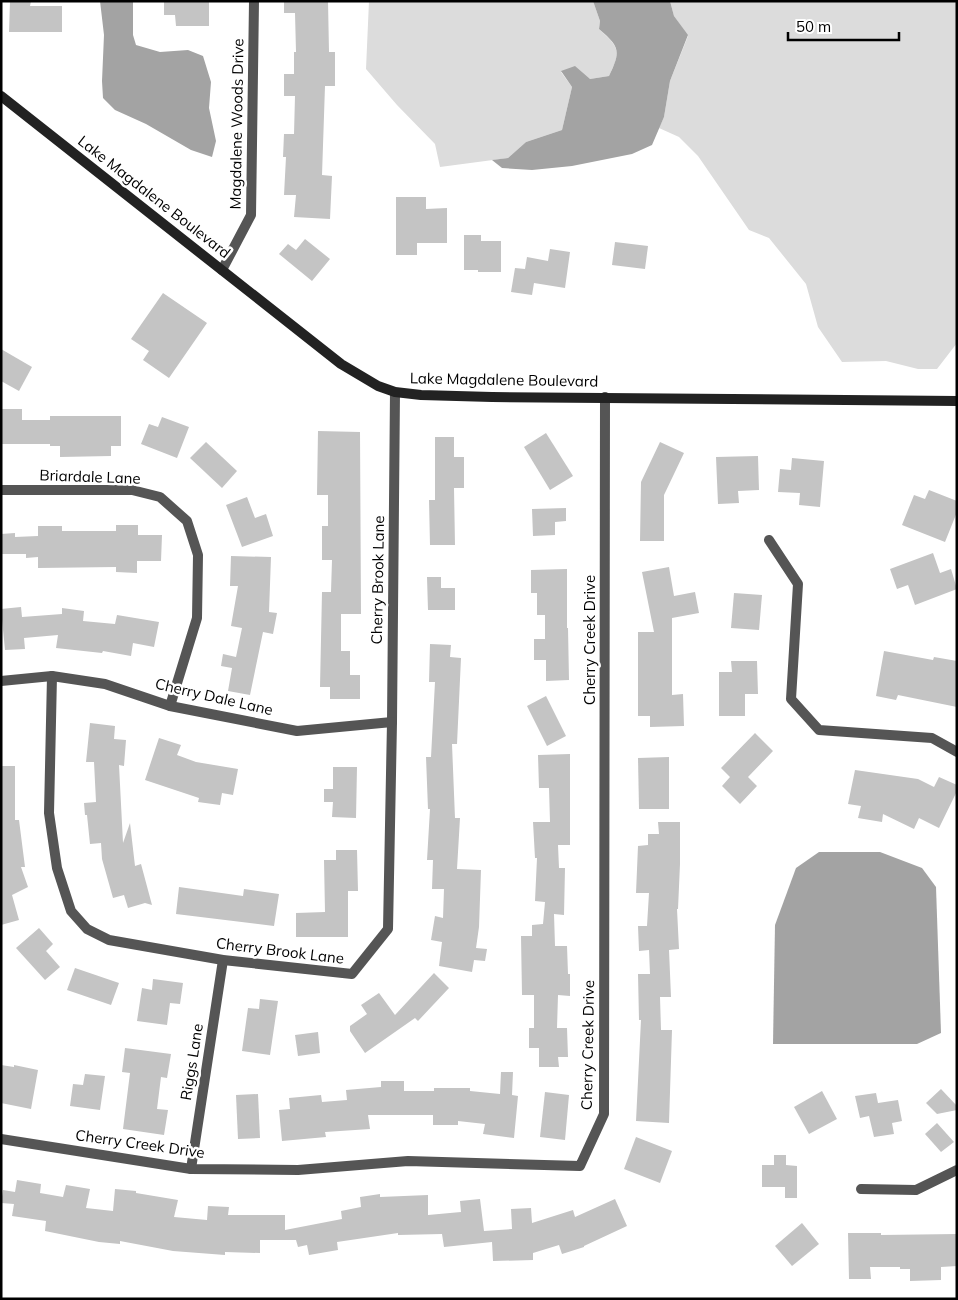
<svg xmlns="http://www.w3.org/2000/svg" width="958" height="1300" viewBox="0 0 958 1300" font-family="Mulish,sans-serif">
	<rect width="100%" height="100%" fill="#fff"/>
	<g fill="#dcdcdc">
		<path d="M369,1H593L600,21L599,29C620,48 621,51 609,76L590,79L561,72L572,87L562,130L526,142L508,158L440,167L435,144L397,105L366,69Z"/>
		<polygon points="670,1 957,1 957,343 937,369 918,369 886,361 842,362 818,327 806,284 769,238 749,230 698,156 679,137 659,128 664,117 670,81 688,36 674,16"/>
	</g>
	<g fill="#a3a3a3">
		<polygon points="100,1 133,1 133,35 136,45 160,52 188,50 203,56 211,82 209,108 216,141 212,157 191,150 146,124 115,110 103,98 102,81 104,35"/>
		<path d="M593,1H670L674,16L688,35L670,81L664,117L652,145L632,154L572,166L532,170L502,168L492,160L508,158L526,142L562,130L572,87L561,71L575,66L590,79L609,76C621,51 620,47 599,29L600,21Z"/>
		<polygon points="819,852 880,852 922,868 936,887 941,1033 917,1044 773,1044 775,925 796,868"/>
	</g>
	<g fill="#c4c4c4">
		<polygon points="10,1 31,1 30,6 62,6 62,32 9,32"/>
		<polygon points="164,1 209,1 209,26 176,26 175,15 164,15"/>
		<polygon points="284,1 328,1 329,52 335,52 335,86 325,86 322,175 332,176 330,219 294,217 296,195 284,195 286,157 283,157 284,134 294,134 295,96 284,96 284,74 294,74 294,52 296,52 295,13 284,13"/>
		<polygon points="396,197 426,197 426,209 447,208 447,243 417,243 417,255 396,255"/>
		<polygon points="464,235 481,235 481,241 501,241 501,272 478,272 478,270 464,270"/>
		<polygon points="305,239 330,259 312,281 279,254 288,244 296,250"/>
		<polygon points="615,242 648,246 645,269 612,265"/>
		<polygon points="550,249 570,252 565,288 534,283 532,295 511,292 515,268 525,269 527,257 548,261"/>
		<polygon points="163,293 207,323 169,378 143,360 149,351 131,339"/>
		<polygon points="1,349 32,367 19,391 1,381"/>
		<polygon points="1,409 22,409 22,420 50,420 50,416 121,416 121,446 111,446 111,456 60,457 60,446 50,446 50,444 1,444"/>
		<polygon points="162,417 189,427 177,458 141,444 149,424 158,427"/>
		<polygon points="318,431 360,432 361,614 341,614 341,651 350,651 350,675 360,675 360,699 330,699 330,687 320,687 322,592 331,592 332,560 322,560 322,526 328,526 328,495 317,495"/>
		<polygon points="546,433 573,476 550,490 524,447"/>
		<polygon points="435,437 454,437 454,457 464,457 464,488 454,488 455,545 430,545 429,500 435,500"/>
		<polygon points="206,442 237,471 222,488 190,458"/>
		<polygon points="660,442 684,453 664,495 664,541 640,541 641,482"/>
		<polygon points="758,456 759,490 738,491 739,503 718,504 716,457"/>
		<polygon points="792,458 824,461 820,507 799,505 800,493 778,492 780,469 791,470"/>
		<polygon points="929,490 957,501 957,512 945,542 902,525 914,495 925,499"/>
		<polygon points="247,497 255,518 266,514 273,536 242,547 226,505"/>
		<polygon points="566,508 566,521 555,522 555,535 533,536 532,509"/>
		<polygon points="116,525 138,525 138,535 162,535 161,561 137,561 137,573 116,572 116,567 38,568 38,557 26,558 26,554 1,554 1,534 15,533 15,537 38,536 38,526 62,526 62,531 116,531"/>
		<polygon points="933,553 940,573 951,569 957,589 915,605 908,585 897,589 890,569"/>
		<polygon points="231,556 271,557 269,612 277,613 273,634 263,632 250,695 228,691 232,668 221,666 223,654 236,657 242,628 231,626 238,586 230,586"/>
		<polygon points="669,567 674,596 695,592 699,613 672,618 672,695 683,694 684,726 650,727 650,716 638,716 638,632 654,632 642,572"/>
		<polygon points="567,569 567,628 568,628 569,680 546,681 546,660 534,660 534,639 545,639 545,615 537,615 537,593 531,593 531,570"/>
		<polygon points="427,577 441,577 441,588 455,588 455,610 428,610"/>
		<polygon points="734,593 762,595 759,630 731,628"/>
		<polygon points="21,607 22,617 62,614 62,608 84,611 83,621 115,624 117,615 159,622 154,647 133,643 131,656 103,651 102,653 56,648 58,635 24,638 25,649 5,650 1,609"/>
		<polygon points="430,644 451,645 450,657 461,658 457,744 452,744 455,818 460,818 457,869 481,870 479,927 476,948 487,949 485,961 474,960 472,972 439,966 442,942 431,940 435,916 443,918 444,889 432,889 433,860 427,860 430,809 428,809 426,757 431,757 435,682 429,682"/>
		<polygon points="884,651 933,660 934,657 957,661 957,707 898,695 896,700 876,696"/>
		<polygon points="731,661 757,661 758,694 745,694 745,716 719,716 719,672 732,672"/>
		<polygon points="546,696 566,736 547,746 527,706"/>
		<polygon points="90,723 115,726 114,739 126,740 124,766 119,765 123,843 130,823 135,866 141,864 152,905 145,903 128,908 124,895 113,898 102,859 101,843 90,844 87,815 85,815 84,803 96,802 94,762 86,762"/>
		<polygon points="755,733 773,751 748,777 757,786 740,804 722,786 730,777 721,768"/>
		<polygon points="159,738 181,745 177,755 196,762 238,769 233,795 222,793 220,805 198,802 199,798 145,780"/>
		<polygon points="570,754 570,845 558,845 559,868 565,868 564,915 554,914 555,946 567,946 568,974 570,974 570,996 558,995 557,1028 567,1028 568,1057 558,1057 559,1067 539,1067 539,1048 529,1048 529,1028 534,1028 534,995 522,995 521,936 532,936 532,925 543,924 545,902 535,901 537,858 535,858 533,822 550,822 549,788 539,788 538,755"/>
		<polygon points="669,757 669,809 639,809 638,758"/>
		<polygon points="1,766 15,766 15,820 19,820 25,867 21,867 28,887 12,895 19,920 1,925"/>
		<polygon points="333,767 357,767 356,818 332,817 333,802 324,802 324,789 333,789"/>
		<polygon points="855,770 918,779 934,787 939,777 957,785 957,791 939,828 919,818 914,829 883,814 882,822 858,818 861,806 848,804"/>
		<polygon points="658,822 680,822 680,864 678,909 677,909 679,949 669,950 671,997 660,997 661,1030 672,1030 669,1123 636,1121 641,1020 639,1020 638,974 650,974 649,950 639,951 638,926 647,926 649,893 636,893 638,846 648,845 648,834 659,834"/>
		<polygon points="336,850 357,850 358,891 348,891 348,937 296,937 296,913 325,912 324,860 336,860"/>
		<polygon points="179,887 243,896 244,889 279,894 274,926 176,914"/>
		<polygon points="39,928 53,944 46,951 60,967 45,980 16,948"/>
		<polygon points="75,968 119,983 111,1005 67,990"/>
		<polygon points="434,973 449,988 418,1021 415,1018 365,1053 350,1031 350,1026 367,1014 361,1005 379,993 395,1015"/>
		<polygon points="153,979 183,983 180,1004 170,1003 167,1025 137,1021 142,988 152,990"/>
		<polygon points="260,999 278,1001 270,1055 242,1051 248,1008 259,1009"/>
		<polygon points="318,1032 320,1053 298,1056 295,1035"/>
		<polygon points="125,1048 171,1054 167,1078 161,1077 157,1109 168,1110 164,1135 123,1129 130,1073 122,1072"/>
		<polygon points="1,1065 14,1067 14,1065 38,1070 31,1109 1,1103"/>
		<polygon points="501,1072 513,1072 512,1095 518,1096 514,1138 483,1134 485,1124 458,1121 458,1125 433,1125 433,1115 368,1115 370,1129 325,1132 326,1137 282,1141 279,1110 290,1109 289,1098 321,1095 322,1102 347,1100 346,1090 381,1087 381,1081 404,1081 404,1091 434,1091 434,1088 470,1088 470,1091 500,1094"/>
		<polygon points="85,1074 105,1076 100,1110 70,1106 73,1084 83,1085"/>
		<polygon points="941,1089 957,1106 957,1110 937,1114 926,1103"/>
		<polygon points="822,1091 837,1119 809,1134 794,1107"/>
		<polygon points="545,1092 569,1095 565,1140 540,1137"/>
		<polygon points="876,1093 878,1103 898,1100 902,1121 892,1123 894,1134 874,1137 869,1116 860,1118 855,1096"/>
		<polygon points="258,1094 260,1138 238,1139 236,1095"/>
		<polygon points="937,1123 954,1142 941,1152 925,1134"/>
		<polygon points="636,1137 672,1151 660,1183 624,1169"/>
		<polygon points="774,1155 786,1155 786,1165 797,1166 797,1198 785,1198 785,1187 762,1187 762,1165 774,1165"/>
		<polygon points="17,1180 41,1184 40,1193 63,1197 66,1185 90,1189 86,1208 113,1211 115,1189 136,1191 136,1193 178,1200 174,1217 207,1220 208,1206 229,1207 228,1215 285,1215 285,1230 342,1219 341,1211 361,1207 360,1197 380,1194 380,1197 428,1195 428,1215 461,1212 460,1201 480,1199 484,1231 512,1229 511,1209 531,1208 532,1223 573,1210 575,1217 615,1199 627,1226 584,1246 584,1247 562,1254 559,1245 533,1253 533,1260 493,1261 492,1242 444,1247 442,1234 398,1235 398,1233 337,1242 338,1250 309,1255 307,1245 298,1247 296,1240 260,1240 260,1253 225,1252 225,1255 173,1251 120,1241 120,1244 99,1242 45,1231 46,1221 12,1216 14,1204 1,1203 3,1190 15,1192"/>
		<polygon points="802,1223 819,1244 792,1266 775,1246"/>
		<polygon points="848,1233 881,1233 881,1235 957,1234 957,1266 941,1267 941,1280 910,1281 910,1269 900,1269 900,1267 870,1267 871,1279 849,1279"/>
	</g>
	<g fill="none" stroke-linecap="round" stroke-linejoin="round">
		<g stroke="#555" stroke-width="10">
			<polyline points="222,270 251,215 254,1"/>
			<polyline points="1,490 132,490 160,497 187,521 198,555 197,618 170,706"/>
			<polyline points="769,540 798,584 791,699 819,730 932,738 957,752"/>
			<polyline points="52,676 49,813 57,868 71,911 87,929 109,940 223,960 352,974 388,929 392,722 395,392"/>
			<polyline points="1,681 52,676 105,684 170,706 297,731 392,722"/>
			<polyline points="1,1139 191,1169 298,1170 408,1161 580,1166 604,1114 605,397"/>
			<polyline points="191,1169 223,960"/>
			<polyline points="861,1189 916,1190 957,1170"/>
		</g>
		<polyline stroke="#222" stroke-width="10" points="1,96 341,364 378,386 395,392 421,395 492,397 957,401"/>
	</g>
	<g text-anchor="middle" stroke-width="5" stroke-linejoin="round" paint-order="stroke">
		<g font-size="15" fill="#000" stroke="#fff">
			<text transform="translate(237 124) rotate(-89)" y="5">Magdalene Woods Drive</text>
			<text transform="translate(154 197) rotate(38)" y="5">Lake Magdalene Boulevard</text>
			<text transform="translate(504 380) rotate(1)" y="5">Lake Magdalene Boulevard</text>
			<text transform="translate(90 477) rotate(2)" y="5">Briardale Lane</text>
			<text transform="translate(378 580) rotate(-89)" y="5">Cherry Brook Lane</text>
			<text transform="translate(590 640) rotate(-90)" y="5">Cherry Creek Drive</text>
			<text transform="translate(214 697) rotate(13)" y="5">Cherry Dale Lane</text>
			<text transform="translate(280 951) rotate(7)" y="5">Cherry Brook Lane</text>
			<text transform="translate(588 1045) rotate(-89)" y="5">Cherry Creek Drive</text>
			<text transform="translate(192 1062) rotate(-81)" y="5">Riggs Lane</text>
			<text transform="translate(140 1144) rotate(8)" y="5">Cherry Creek Drive</text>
		</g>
	</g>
	<rect width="958" height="1300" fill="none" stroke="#000000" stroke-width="5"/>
	<path d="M788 32v8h111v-8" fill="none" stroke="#000000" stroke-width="2.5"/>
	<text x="796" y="32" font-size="15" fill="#000000" stroke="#ffffff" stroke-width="4" paint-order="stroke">50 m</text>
</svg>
